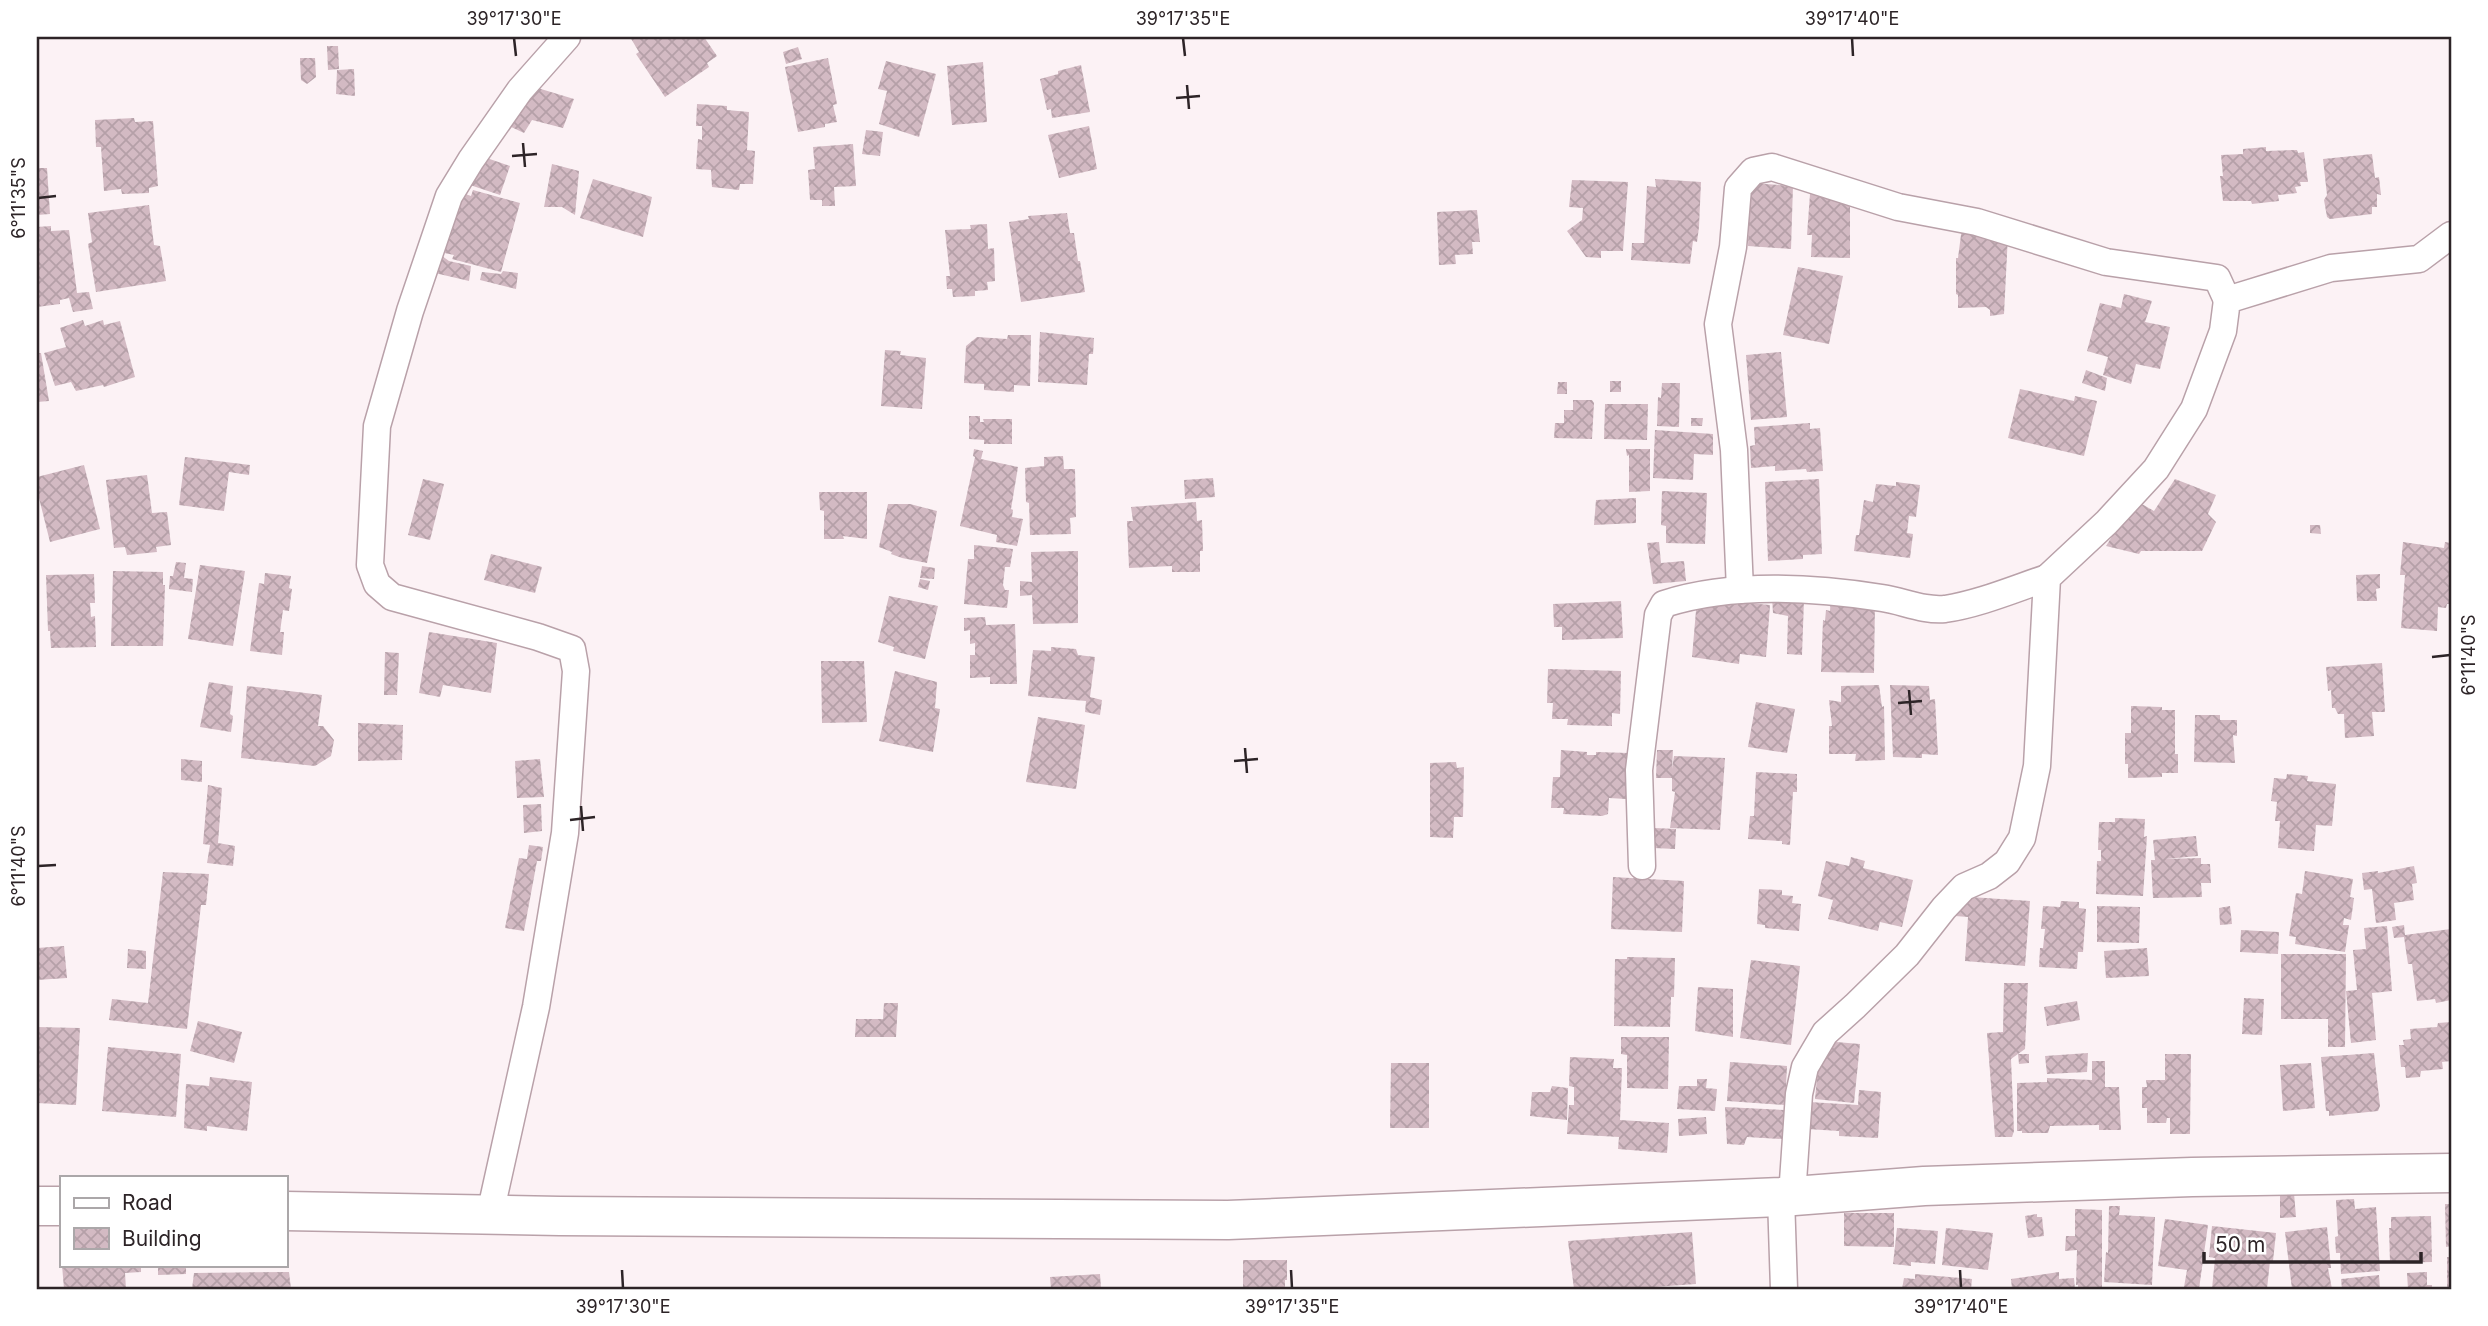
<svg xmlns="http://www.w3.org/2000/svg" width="2488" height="1326" viewBox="0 0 2488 1326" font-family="Inter,sans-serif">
	<defs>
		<pattern id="building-cross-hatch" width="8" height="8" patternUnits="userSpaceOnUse" patternTransform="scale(1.75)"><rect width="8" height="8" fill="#d3bac3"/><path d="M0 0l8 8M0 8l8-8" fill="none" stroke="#b5a0a8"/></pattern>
	</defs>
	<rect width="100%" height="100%" fill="#fcf2f5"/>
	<g fill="url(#building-cross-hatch)">
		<polygon points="630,37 704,37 717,56 707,63 709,67 665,97 636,54 639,52"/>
		<polygon points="327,46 338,46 339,69 328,70"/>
		<polygon points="798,47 802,59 786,64 783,52"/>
		<polygon points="300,58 315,58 316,77 307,84 301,80"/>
		<polygon points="828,58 837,104 833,105 837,122 825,124 825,127 798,132 785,67"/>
		<polygon points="886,61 936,74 919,137 879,124 887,91 878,89"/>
		<polygon points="983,62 987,122 952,125 947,66"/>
		<polygon points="1081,65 1090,112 1052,118 1051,109 1047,110 1040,79 1058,74 1058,71"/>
		<polygon points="354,69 355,96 336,94 337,70"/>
		<polygon points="531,86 574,99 563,128 532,120 524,133 507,125"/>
		<polygon points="697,104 727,106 727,110 749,112 747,150 755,151 753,184 740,184 739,190 712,187 711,170 696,169 698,139 702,140 702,126 696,126"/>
		<polygon points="134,118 135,122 153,121 158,186 149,188 149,193 122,194 121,189 104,191 101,147 96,147 95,120"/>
		<polygon points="1089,126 1097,169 1059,178 1048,135"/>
		<polygon points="866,130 883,132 880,156 862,154"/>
		<polygon points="853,144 856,186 834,187 835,206 822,206 822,200 810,200 808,170 815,169 813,147"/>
		<polygon points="2266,147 2266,151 2297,150 2298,153 2304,152 2308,182 2300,182 2301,186 2295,187 2297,193 2278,195 2279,201 2252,204 2251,201 2223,201 2220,176 2223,176 2221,155 2243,154 2243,149"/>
		<polygon points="2372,154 2375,178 2379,177 2381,195 2377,194 2377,207 2372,207 2372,214 2330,219 2327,217 2324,200 2327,195 2323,159"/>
		<polygon points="478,155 510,166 500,195 467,184"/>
		<polygon points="552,164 579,171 575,215 562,207 544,207"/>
		<polygon points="37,168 47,168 50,214 37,215"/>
		<polygon points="593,179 652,197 643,237 580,218"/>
		<polygon points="1655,179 1701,182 1699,227 1697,242 1693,241 1690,264 1631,260 1632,243 1644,243 1647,186 1656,187"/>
		<polygon points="1572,180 1628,182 1623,251 1601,251 1601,258 1586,257 1567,231 1582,220 1583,208 1569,207"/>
		<polygon points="1750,183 1793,186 1791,249 1748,246"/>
		<polygon points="473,190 520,203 501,272 452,259 454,255 440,252 460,192 471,196"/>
		<polygon points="1810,194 1850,197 1850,258 1811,257 1812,235 1807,235"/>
		<polygon points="149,205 154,245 160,246 166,281 96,292 88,244 92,242 88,213"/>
		<polygon points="1477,210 1480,242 1472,242 1473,254 1455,255 1456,264 1439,265 1437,212"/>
		<polygon points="1067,213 1070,233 1074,233 1078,261 1080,261 1085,292 1021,302 1009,222 1029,219 1028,216"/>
		<polygon points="987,224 988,249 994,248 995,281 987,282 988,290 975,291 975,296 953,297 952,289 947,289 946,276 950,276 945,230 971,229 970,225"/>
		<polygon points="51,226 51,231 69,230 77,293 89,292 93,309 73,312 69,298 60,300 60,304 37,307 37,227"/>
		<polygon points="1962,227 2008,235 2004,314 1990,316 1990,310 1986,307 1958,308 1958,295 1956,294 1956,258 1958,258"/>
		<polygon points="442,256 449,261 471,266 469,281 435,273"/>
		<polygon points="1798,267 1843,276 1829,344 1783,335"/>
		<polygon points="503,271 518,273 516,289 480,280 482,272 501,274"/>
		<polygon points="2124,294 2152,301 2145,322 2170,327 2160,369 2136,364 2131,384 2103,375 2108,357 2087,351 2100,303 2121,308"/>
		<polygon points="83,320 85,326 103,320 104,325 120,321 135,377 104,387 103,385 76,391 71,382 55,386 44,353 66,347 60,328"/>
		<polygon points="1040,332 1094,338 1093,354 1089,354 1087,385 1038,382"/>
		<polygon points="1008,335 1031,335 1030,386 1014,385 1014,392 984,390 984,384 964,383 966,346 977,337 1007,339"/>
		<polygon points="885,350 901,351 900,355 926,358 922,409 881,406"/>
		<polygon points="1781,352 1787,417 1751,420 1746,355"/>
		<polygon points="37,353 41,353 49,401 37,402"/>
		<polygon points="2086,370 2107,378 2105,391 2082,383"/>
		<rect x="1610" y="381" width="11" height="11"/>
		<polygon points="1558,382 1567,382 1567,394 1557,394"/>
		<polygon points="1662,383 1680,383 1679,427 1657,426 1658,397 1661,398"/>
		<polygon points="2020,389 2074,401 2075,396 2097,401 2084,456 2008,438"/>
		<polygon points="1573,400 1592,400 1594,403 1592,439 1554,438 1555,423 1564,423 1564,410 1573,410"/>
		<polygon points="1605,404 1648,404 1647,440 1604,439"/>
		<polygon points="969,416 980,416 980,422 984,422 983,419 1012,419 1012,444 984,444 984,440 969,439"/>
		<polygon points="1691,418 1703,418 1702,426 1691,426"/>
		<polygon points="1810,423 1810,429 1820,428 1823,471 1807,472 1806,469 1775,471 1775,466 1751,468 1750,446 1755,445 1754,427"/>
		<polygon points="1655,430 1713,434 1713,455 1694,454 1693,480 1653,478"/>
		<polygon points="974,449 983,451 981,459 1018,467 1011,509 1013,510 1012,517 1023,519 1017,546 996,542 997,535 960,526 975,457 973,456"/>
		<polygon points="1626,449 1650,449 1650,491 1629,492 1629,455 1627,456"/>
		<polygon points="1063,456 1064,469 1075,469 1076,517 1070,518 1071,534 1030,535 1029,503 1026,502 1025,468 1044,466 1044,457"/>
		<polygon points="185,457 250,465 249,475 229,472 224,511 179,505"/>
		<polygon points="84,465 100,529 50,542 37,490 37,477"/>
		<polygon points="147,475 152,513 167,512 171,545 156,547 157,552 127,555 125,547 114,548 106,480"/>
		<polygon points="1213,478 1215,497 1185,499 1184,480"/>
		<polygon points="423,479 444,484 430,540 408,535"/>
		<polygon points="1819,479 1822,554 1803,555 1803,559 1768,561 1765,482"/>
		<polygon points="2175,479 2216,495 2208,514 2216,522 2202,551 2141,551 2139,554 2106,546 2135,500 2154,511"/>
		<polygon points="1896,482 1920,485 1916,517 1909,516 1907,533 1913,534 1910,558 1854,551 1856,535 1859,535 1864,500 1873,502 1876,484 1896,486"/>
		<polygon points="1662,491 1707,493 1705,544 1666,543 1666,526 1661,525"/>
		<polygon points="819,492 867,492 867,539 843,536 844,539 824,539 824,511 820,510"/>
		<polygon points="1636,498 1636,523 1594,525 1596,500"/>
		<polygon points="1196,502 1197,521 1202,520 1203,551 1200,551 1200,572 1172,572 1172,566 1129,568 1127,521 1133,521 1131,507"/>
		<polygon points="888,504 910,504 937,511 927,563 902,558 891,554 892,552 879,547"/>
		<polygon points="2310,525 2320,525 2321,534 2310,533"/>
		<polygon points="1659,542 1661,563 1684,561 1686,581 1653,584 1647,543"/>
		<polygon points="2403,542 2444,548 2445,542 2451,543 2451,604 2447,604 2446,608 2438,607 2437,631 2401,628 2405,575 2400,575"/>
		<polygon points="974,545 1013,549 1010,567 1005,567 1003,585 1005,590 1009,590 1007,608 964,604 968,559 974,559"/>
		<polygon points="1078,551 1078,623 1033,624 1032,595 1020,596 1020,581 1032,582 1031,552"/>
		<polygon points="491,554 542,567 535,593 484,580"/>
		<polygon points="176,562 186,563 184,578 193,579 192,592 169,589 170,576 173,576"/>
		<polygon points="200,565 245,571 233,646 188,639"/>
		<polygon points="922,566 935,568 934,579 920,578"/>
		<polygon points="113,571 163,572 163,585 165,585 163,646 111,646"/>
		<polygon points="265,573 291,576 289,588 292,589 289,611 283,610 280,632 284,632 282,655 250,651 259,583 264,584"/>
		<polygon points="94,574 95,603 90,603 91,617 95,616 96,647 51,648 50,631 48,631 46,575"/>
		<polygon points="2380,574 2380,588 2376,589 2377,601 2357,601 2356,575"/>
		<polygon points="920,579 930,581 928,590 918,587"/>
		<polygon points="889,596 938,606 925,659 893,651 894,647 878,642"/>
		<polygon points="1772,597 1804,600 1802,655 1787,654 1788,616 1773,613"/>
		<polygon points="1831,597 1875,602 1874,673 1821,672 1823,620 1825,621 1826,610 1830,611"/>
		<polygon points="1697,599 1738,605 1738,602 1770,605 1766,657 1740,654 1739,664 1692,657"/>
		<polygon points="1621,601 1623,638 1562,640 1562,627 1554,627 1553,604"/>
		<polygon points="985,617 986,625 1015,624 1017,684 990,684 990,677 970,678 970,655 975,655 975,643 970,644 970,630 964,631 964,618"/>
		<polygon points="429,632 497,643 491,693 443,685 440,697 419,693"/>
		<polygon points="1051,647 1076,649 1078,655 1095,657 1090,697 1102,700 1100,715 1085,712 1086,701 1028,696 1033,650 1051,651"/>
		<polygon points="385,652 399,653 397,695 384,695"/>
		<polygon points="821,661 864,661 867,722 822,723"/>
		<polygon points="2382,663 2385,712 2372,712 2374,736 2345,738 2344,714 2338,714 2335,708 2332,708 2331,690 2328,691 2326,667"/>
		<polygon points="1548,669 1621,671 1620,714 1612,713 1612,726 1567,725 1568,719 1552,719 1553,703 1547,703"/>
		<polygon points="895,671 937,682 935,708 940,709 933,752 879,741"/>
		<polygon points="209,682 233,686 230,714 233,716 231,732 200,727"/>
		<polygon points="1879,685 1882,707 1884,706 1885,760 1855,761 1856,754 1829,754 1829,726 1832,726 1829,700 1841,702 1841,686"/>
		<polygon points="1890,685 1929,686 1930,700 1935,699 1938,755 1922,754 1922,758 1893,757"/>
		<polygon points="247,686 322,695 318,726 323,726 334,740 331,756 315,766 241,758"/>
		<polygon points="1756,702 1795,709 1787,753 1748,747"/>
		<polygon points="2131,706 2162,707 2162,710 2175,710 2175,754 2178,754 2178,773 2162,773 2162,777 2128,778 2128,764 2125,764 2125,733 2131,733"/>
		<polygon points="2195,715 2220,715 2220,720 2237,720 2237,736 2233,735 2235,763 2194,762"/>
		<polygon points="1038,717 1085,725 1076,789 1026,782"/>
		<polygon points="358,723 403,725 402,760 358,761"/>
		<polygon points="1561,750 1587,752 1587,755 1596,755 1596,752 1629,753 1626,799 1609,798 1608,814 1602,816 1563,814 1564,808 1551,808 1553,777 1560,777"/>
		<polygon points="1657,750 1673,750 1672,769 1674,756 1725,758 1720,830 1670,828 1675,792 1672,791 1672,778 1656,778"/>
		<polygon points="181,759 202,761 202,782 181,780"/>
		<polygon points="540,759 544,797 517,798 515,761"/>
		<polygon points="1456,762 1457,768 1464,767 1463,817 1454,817 1453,838 1430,837 1430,763"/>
		<polygon points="1756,772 1797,774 1797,792 1793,792 1790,845 1782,844 1782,841 1748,839 1750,816 1754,816"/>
		<polygon points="2287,774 2308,776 2307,781 2336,784 2332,826 2316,825 2314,851 2278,848 2280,821 2275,821 2277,802 2271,801 2274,778 2286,779"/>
		<polygon points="208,785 222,788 218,843 235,846 233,866 207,863 210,845 203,844"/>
		<polygon points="541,804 542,831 524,833 523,805"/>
		<polygon points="2115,818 2145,819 2144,837 2147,836 2143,896 2096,894 2097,861 2101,861 2101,850 2098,850 2099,822 2115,822"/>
		<polygon points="1655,828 1676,829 1675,849 1654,848"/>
		<polygon points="2196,836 2198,856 2165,859 2201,858 2201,864 2210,864 2211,883 2201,883 2202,897 2153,898 2151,860 2155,860 2153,840"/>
		<polygon points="529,845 543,847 541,861 537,861 524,931 505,928 519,858 527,859"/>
		<polygon points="1851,857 1865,861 1863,868 1913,880 1902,927 1880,922 1878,931 1828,919 1833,900 1818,896 1826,861 1849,866"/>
		<polygon points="2414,866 2417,883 2412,884 2414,900 2394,903 2396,920 2376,923 2372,889 2364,890 2362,873 2378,871 2378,873"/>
		<polygon points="2305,871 2353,879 2350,897 2354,898 2351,920 2344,918 2343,925 2349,925 2345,952 2295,944 2296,937 2289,936 2296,893 2302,894"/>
		<polygon points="163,872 209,874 206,905 201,905 187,1029 109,1020 112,999 148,1003"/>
		<polygon points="1613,877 1684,881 1682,932 1611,929"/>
		<polygon points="1759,889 1782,890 1782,895 1793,896 1792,903 1801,904 1799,931 1765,928 1765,925 1757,924"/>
		<polygon points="1956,896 2030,901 2025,966 1965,961 1968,917 1955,916"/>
		<polygon points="2061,901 2079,902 2079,908 2086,909 2083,952 2078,952 2077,969 2039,967 2040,948 2043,948 2045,929 2041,929 2043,906 2060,907"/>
		<polygon points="2097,906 2140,907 2139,943 2097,942"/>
		<polygon points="2230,906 2232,924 2220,925 2219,908"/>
		<polygon points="2404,925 2405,935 2451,929 2451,1000 2436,1003 2435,999 2417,1001 2412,964 2408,964 2404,937 2394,938 2392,927"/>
		<polygon points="2387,926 2392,991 2372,993 2376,1040 2351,1043 2346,991 2357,990 2353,950 2366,949 2364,928"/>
		<polygon points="2241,930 2279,932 2278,954 2240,952"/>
		<polygon points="64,946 67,978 37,980 37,948"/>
		<polygon points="2147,948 2149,976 2106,978 2104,951"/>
		<polygon points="128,949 146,951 146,969 127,968"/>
		<polygon points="2281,954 2346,954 2345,1047 2328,1047 2328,1019 2281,1019"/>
		<polygon points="1627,957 1675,958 1674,997 1671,997 1670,1027 1614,1026 1615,959 1627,959"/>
		<polygon points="1751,960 1800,966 1791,1045 1740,1038"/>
		<polygon points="2004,983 2028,983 2025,1049 2011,1059 2014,1131 2012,1137 1995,1137 1987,1033 2003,1032"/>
		<polygon points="1698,987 1733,989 1733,1037 1695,1031"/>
		<polygon points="2244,998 2264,999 2262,1035 2242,1034"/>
		<polygon points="2077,1001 2080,1020 2047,1026 2044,1007"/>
		<polygon points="884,1003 898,1003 896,1037 855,1037 856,1019 883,1019"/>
		<polygon points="198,1021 242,1032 234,1063 190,1051"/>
		<polygon points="2451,1022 2451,1061 2442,1062 2443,1069 2421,1071 2420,1077 2406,1078 2405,1067 2401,1067 2399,1045 2404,1045 2403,1040 2411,1039 2410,1029 2437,1027 2438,1023"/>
		<polygon points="37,1027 80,1028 76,1105 37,1103"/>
		<polygon points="1621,1037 1669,1037 1668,1089 1627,1088 1627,1055 1621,1054"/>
		<polygon points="1824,1041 1860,1044 1854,1103 1815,1099 1819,1057"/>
		<polygon points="108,1047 181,1054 176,1117 102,1111"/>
		<polygon points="2088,1053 2087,1072 2047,1074 2045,1056"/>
		<polygon points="2374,1053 2380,1106 2378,1111 2329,1116 2329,1111 2326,1111 2321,1057"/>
		<polygon points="2018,1054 2029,1054 2029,1063 2019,1064"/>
		<polygon points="2165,1054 2191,1054 2190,1134 2170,1134 2170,1118 2167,1118 2166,1123 2147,1123 2147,1108 2142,1108 2142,1087 2147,1087 2146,1080 2165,1080"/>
		<polygon points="1570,1057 1614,1059 1613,1068 1622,1068 1620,1120 1669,1123 1667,1153 1618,1149 1619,1137 1567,1134 1569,1105 1574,1105 1574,1087 1569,1086"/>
		<polygon points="2092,1061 2105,1061 2105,1087 2119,1087 2121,1130 2099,1130 2099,1125 2050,1126 2048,1133 2022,1133 2022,1131 2017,1131 2017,1083 2047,1082 2047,1078 2092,1080"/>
		<polygon points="1730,1062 1787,1066 1785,1105 1727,1101"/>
		<polygon points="1391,1063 1429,1063 1429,1128 1390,1128"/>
		<polygon points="2311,1063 2315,1108 2283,1111 2280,1065"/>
		<polygon points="210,1077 252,1082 247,1131 207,1126 207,1131 184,1128 186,1084 209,1086"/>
		<polygon points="1697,1079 1707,1079 1706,1088 1717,1089 1715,1111 1677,1109 1679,1086 1697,1086"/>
		<polygon points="1552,1086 1568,1088 1567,1120 1530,1116 1532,1092 1550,1092"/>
		<polygon points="1859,1090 1881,1092 1878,1138 1839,1136 1839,1131 1807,1129 1809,1102 1858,1105"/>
		<polygon points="1725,1107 1784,1110 1782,1139 1747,1137 1744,1145 1727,1144"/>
		<polygon points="1706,1117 1707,1134 1679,1136 1678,1119"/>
		<polygon points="2280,1192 2294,1193 2296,1217 2280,1218"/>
		<polygon points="2354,1199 2355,1209 2376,1207 2380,1271 2341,1274 2340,1253 2336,1253 2335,1237 2338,1236 2336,1200"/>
		<polygon points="2445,1204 2451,1204 2451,1246 2446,1247"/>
		<polygon points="2109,1206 2120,1206 2119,1215 2155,1217 2152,1285 2104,1282 2106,1252 2108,1253"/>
		<polygon points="2075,1209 2102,1210 2102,1289 2078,1289 2078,1285 2076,1285 2077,1250 2065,1251 2066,1236 2075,1236"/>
		<polygon points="1844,1213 1894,1213 1894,1247 1844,1246"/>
		<polygon points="2037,1214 2037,1217 2042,1217 2044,1236 2028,1238 2025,1216"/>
		<polygon points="2431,1216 2432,1262 2390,1263 2389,1228 2391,1228 2391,1217"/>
		<polygon points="2165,1219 2208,1225 2199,1289 2184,1287 2187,1270 2158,1266"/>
		<polygon points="2212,1226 2276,1233 2273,1261 2270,1261 2267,1289 2212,1289 2215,1258 2209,1257"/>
		<polygon points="2327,1227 2331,1268 2328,1268 2332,1289 2292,1289 2285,1232"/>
		<polygon points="1897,1228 1938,1231 1935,1264 1911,1262 1911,1266 1893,1264"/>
		<polygon points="1946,1228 1993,1233 1988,1270 1942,1265"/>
		<polygon points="1692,1232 1696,1284 1626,1289 1574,1289 1568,1241"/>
		<rect x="2447" y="1257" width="4" height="32"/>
		<polygon points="1243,1260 1287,1260 1287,1280 1285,1280 1285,1289 1243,1289"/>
		<polygon points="62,1265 141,1265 141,1272 125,1273 126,1289 64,1289"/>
		<polygon points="158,1265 186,1265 186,1274 158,1275"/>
		<polygon points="289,1272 291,1289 192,1289 194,1273"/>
		<polygon points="2059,1272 2059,1279 2074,1278 2075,1289 2012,1289 2011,1279"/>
		<polygon points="2427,1272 2427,1285 2432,1285 2432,1289 2408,1289 2407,1273"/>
		<polygon points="1100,1274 1101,1289 1051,1289 1050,1277"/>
		<polygon points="1915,1274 1972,1279 1971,1289 1902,1289 1904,1278 1915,1279"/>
		<polygon points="2379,1275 2380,1289 2342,1289 2341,1279"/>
	</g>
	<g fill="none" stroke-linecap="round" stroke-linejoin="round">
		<g stroke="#b9a1a9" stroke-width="29">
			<g id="street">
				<polyline points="1740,590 1734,450 1718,324 1733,247 1738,188 1753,171 1772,167 1898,207 1977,222 2106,262 2217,278 2227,300"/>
				<path d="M1642,866L1639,770L1658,615L1664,604C1732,582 1812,587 1882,598C1903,601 1923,611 1945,609C1979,604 2014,589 2047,578"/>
				<polyline points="1792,1196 1799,1094 1805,1067 1825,1033 1855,1006 1907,955 1944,908 1964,887 1989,876 2007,862 2022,838 2037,766 2047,578 2107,522 2156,469 2194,409 2223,331 2227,300 2331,268 2419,259 2451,235"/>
				<polyline points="1781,1197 1784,1289"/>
				<polyline points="490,1214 536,1007 565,833 576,671 572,649 538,637 392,597 377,584 370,565 377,426 410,311 449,196 471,160 520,90 567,37"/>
			</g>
		</g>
		<g stroke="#b9a1a9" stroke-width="41">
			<g id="primary">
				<polyline points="37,1206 61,1206"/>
				<polyline points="285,1211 560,1216 1228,1220 1781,1197 1924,1186 2192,1177 2451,1173"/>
			</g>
		</g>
		<use href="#street" stroke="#fff" stroke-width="26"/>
		<use href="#primary" stroke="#fff" stroke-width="38"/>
	</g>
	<path fill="none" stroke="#2d2427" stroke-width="2.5" d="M514,38L516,56M1183,38L1185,56M1852,38L1853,56M1187,85L1189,109M1176,98L1200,96M523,143L525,167M512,156L537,154M38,198L56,196M2432,657L2450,655M1909,690L1911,715M1898,703L1922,701M1245,748L1247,773M1234,761L1258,759M581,806L583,831M570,820L595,817M38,866L56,865M622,1270L623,1288M1291,1270L1292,1288M1960,1270L1961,1288"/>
	<rect width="2488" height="1326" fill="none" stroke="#ffffff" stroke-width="77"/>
	<rect x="60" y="1176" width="228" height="91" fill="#ffffff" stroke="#aba7a9" stroke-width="2"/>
	<rect x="74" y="1198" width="35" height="10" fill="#ffffff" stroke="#aba7a9" stroke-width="2"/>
	<text x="122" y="1210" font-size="21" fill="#2d2427">Road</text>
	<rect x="74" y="1228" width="35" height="21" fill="url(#building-cross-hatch)" stroke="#aba7a9" stroke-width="2"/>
	<text x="122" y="1246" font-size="21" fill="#2d2427">Building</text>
	<path d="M2204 1252v10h217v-10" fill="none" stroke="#2d2427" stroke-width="3.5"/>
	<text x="2215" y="1252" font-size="21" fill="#2d2427" stroke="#ffffff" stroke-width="5" paint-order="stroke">50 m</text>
	<rect x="38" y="38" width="2412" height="1250" fill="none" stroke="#2d2427" stroke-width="2.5"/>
	<g font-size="18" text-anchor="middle" fill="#2d2427">
		<text x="514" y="25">39°17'30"E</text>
		<text x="1183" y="25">39°17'35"E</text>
		<text x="1852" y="25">39°17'40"E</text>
		<text transform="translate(19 198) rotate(-90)" y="6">6°11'35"S</text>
		<text transform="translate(2469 655) rotate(-90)" y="6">6°11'40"S</text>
		<text transform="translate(19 866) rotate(-90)" y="6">6°11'40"S</text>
		<text x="623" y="1313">39°17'30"E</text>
		<text x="1292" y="1313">39°17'35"E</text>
		<text x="1961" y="1313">39°17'40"E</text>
	</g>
</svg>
